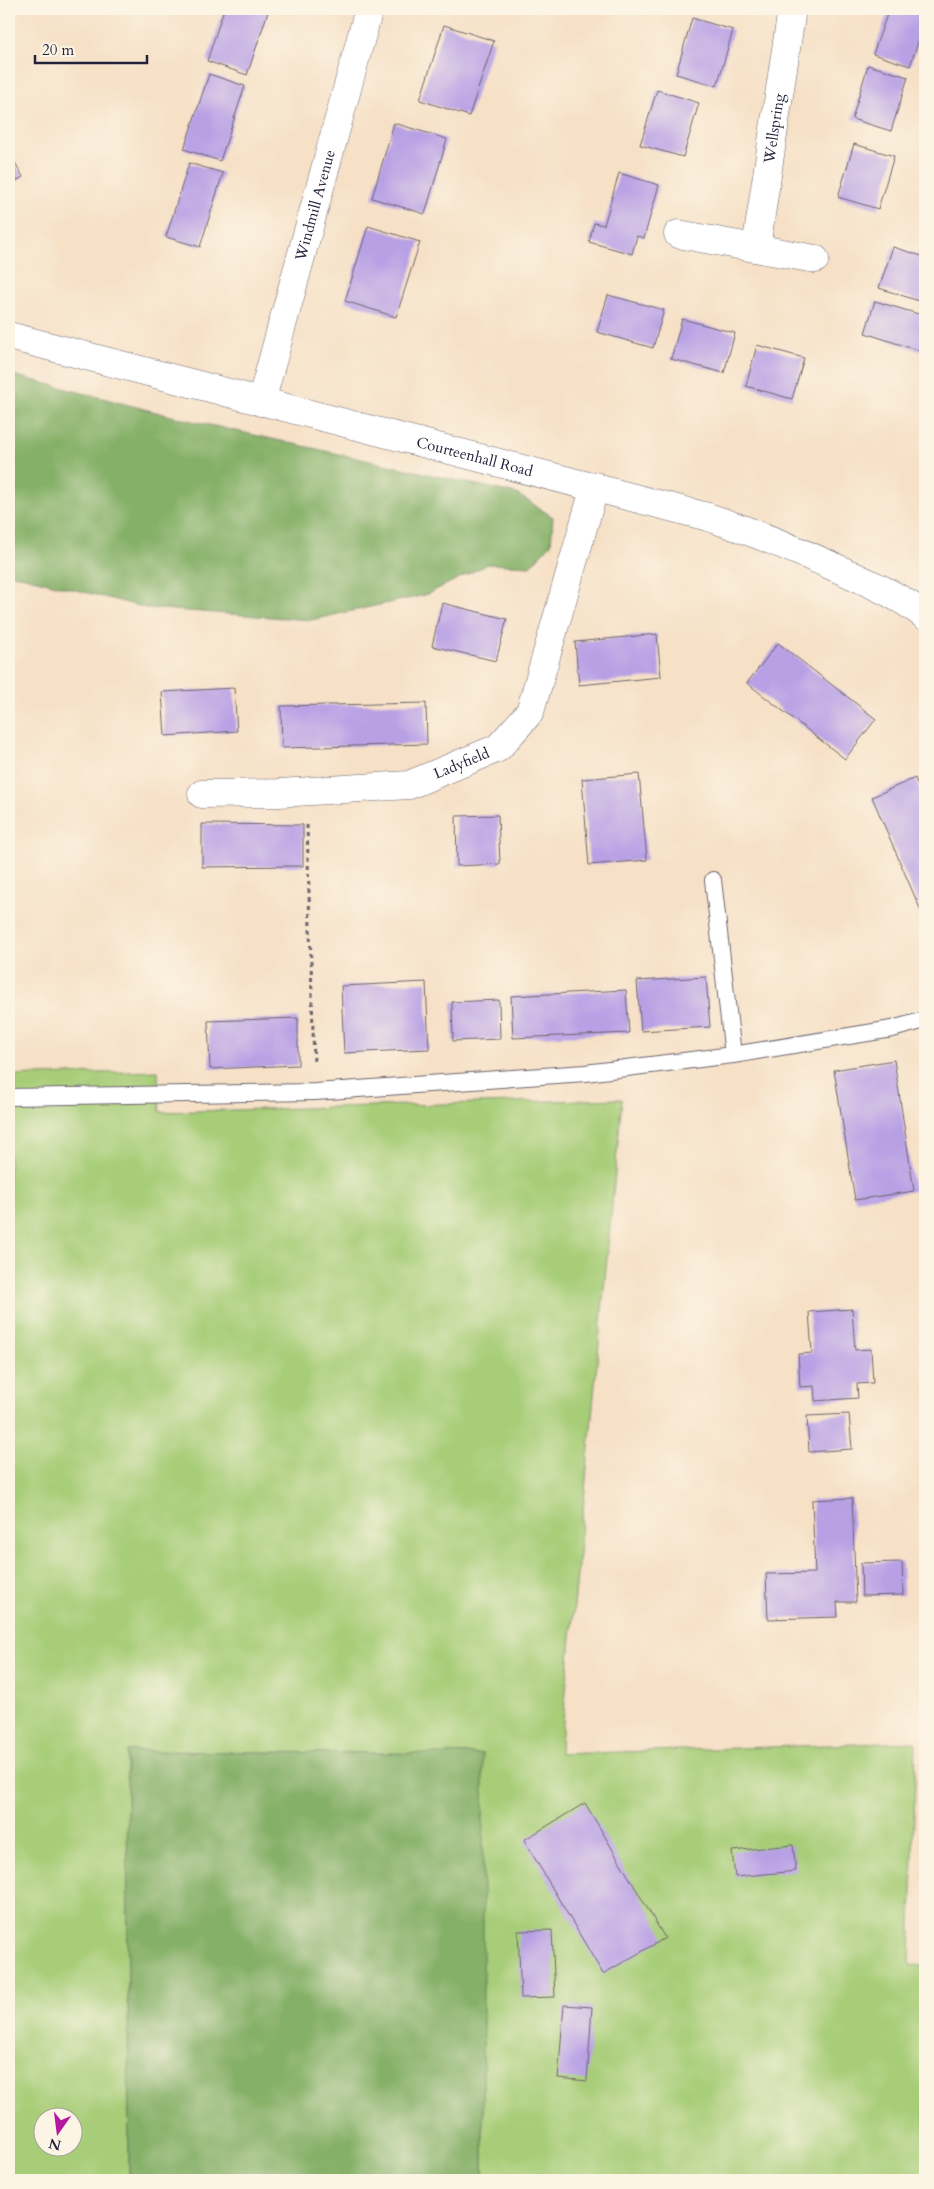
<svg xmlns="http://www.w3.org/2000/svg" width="934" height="2189" viewBox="0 0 934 2189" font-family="Cardo,serif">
	<rect width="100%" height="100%" fill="#fcf5e5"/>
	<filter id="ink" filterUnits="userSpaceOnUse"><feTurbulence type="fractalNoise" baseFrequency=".02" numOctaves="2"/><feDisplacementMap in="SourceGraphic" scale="10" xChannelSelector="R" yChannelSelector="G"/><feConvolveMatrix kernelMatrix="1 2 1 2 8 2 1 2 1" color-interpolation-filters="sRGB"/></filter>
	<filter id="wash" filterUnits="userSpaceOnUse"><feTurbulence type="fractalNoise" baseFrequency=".0096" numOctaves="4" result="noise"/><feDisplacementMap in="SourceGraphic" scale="20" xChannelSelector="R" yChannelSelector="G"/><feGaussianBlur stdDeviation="1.12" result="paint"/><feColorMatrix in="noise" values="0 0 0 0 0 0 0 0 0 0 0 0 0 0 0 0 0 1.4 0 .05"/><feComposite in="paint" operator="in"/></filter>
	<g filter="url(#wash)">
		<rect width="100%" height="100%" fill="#f6e0c6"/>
		<path fill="#a7cd78" stroke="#64785a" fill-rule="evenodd" d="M158,1071L160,1112L622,1099L560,1754L916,1742L910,1965L925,1966V2180H483L482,1754L127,1751L129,2180H9V1076ZM42,2116H72V2146H42Z"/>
		<g fill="#85b068" stroke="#546952">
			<polygon points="9,374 183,419 517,494 553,517 551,544 530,566 488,564 425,595 311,620 147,608 9,573"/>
			<polygon points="127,1751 483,1754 483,2180 129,2180"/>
		</g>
		<g id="blocks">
			<g fill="#b8a0e5">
				<polygon points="224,9 269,9 247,75 207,61"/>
				<polygon points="889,9 913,9 925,13 925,22 910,66 873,54"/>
				<polygon points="692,18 733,30 717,86 676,74"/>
				<polygon points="444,25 494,41 469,116 420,100"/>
				<polygon points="868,65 908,77 891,131 852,119"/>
				<polygon points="209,74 245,86 220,161 184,149"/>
				<polygon points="657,90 699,103 683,157 640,145"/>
				<polygon points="394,123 447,139 425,214 372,198"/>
				<polygon points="854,144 894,156 878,209 838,197"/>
				<polygon points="9,152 23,177 9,185"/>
				<polygon points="189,163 223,173 200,247 166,237"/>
				<polygon points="619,173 659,185 644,238 637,236 632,254 589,242 594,223 604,225"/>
				<polygon points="368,226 420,242 396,317 345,301"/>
				<polygon points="893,247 925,257 925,303 879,288"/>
				<polygon points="608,295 664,310 653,348 597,332"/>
				<polygon points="875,301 925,316 925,343 923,352 865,333"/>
				<polygon points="682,319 735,333 724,373 671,359"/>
				<polygon points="757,345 804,358 792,399 746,386"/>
				<polygon points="442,603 507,619 496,661 432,646"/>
				<polygon points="657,634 661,677 579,685 575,642"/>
				<polygon points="778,643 876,719 845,759 747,683"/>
				<polygon points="234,688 237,731 165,736 162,692"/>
				<polygon points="426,703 427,744 282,748 281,706"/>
				<polygon points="639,774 647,860 589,865 582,779"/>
				<polygon points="915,778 925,803 924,918 872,797"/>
				<polygon points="498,815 500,864 457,866 456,816"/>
				<polygon points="202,824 303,825 303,866 202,867"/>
				<polygon points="706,977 710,1027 641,1031 637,981"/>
				<polygon points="426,982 429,1049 344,1053 341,986"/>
				<polygon points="626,990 629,1033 513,1038 511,996"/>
				<polygon points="499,1000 500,1039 453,1041 452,1002"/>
				<polygon points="298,1018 298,1065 210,1069 208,1021"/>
				<polygon points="894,1060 914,1191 855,1200 834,1070"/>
				<polygon points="852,1309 855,1350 871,1349 873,1383 857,1384 858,1398 815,1401 814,1386 800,1387 798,1354 812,1353 809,1312"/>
				<polygon points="849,1414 852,1449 809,1452 807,1416"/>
				<polygon points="852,1498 856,1602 837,1602 838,1617 768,1619 766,1574 815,1573 812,1500"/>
				<polygon points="902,1562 903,1595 862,1596 861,1563"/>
				<polygon points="585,1803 665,1938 603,1974 524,1840"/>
				<polygon points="793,1845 796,1871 735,1877 732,1851"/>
				<polygon points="552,1930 555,1997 521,1998 518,1931"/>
				<polygon points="564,2005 592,2007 587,2081 558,2078"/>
			</g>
		</g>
	</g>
	<g filter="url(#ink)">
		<use href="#blocks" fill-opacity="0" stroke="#6c646c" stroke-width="1"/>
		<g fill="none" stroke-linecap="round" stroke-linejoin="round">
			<g stroke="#6c646c" stroke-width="18">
				<g id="lane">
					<polyline points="713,880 733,1055"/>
					<polyline points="9,1097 315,1092 585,1073 733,1055 892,1029 925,1020"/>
				</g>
			</g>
			<g stroke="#6c646c" stroke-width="29">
				<g id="street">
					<polyline points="678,234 815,259"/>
					<path id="s1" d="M756,248L792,9"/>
					<path id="s2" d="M261,402L369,9"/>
					<path id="s3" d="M202,794L279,793L409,785L498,748L530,712L595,486"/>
				</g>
			</g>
			<g stroke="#6c646c" stroke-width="29">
				<g id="secondary">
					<path id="s4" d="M9,336L708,517C754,532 797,550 841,570C871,584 900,596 925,616"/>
				</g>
			</g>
			<polyline stroke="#6c646c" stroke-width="3" stroke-dasharray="4 4" stroke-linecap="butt" points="307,825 314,1064"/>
			<use href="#lane" stroke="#fff" stroke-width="16"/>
			<use href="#street" stroke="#fff" stroke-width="28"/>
			<use href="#secondary" stroke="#fff" stroke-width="28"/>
		</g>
	</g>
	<g text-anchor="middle" stroke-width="4" stroke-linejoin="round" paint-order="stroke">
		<g font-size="15" fill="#22223b" stroke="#fcf5e5">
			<text dy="5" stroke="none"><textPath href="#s1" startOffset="121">Wellspring</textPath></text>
			<text dy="5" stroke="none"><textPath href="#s2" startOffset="204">Windmill Avenue</textPath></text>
			<text dy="5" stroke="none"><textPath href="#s4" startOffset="481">Courteenhall Road</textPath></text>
			<text dy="5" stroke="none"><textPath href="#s3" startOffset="264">Ladyfield</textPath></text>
		</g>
	</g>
	<rect width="934" height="2189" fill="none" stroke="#fcf5e5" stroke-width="30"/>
	<g transform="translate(58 2132) rotate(194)"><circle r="24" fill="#fcf5e5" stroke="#a5a1a1"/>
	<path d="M0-4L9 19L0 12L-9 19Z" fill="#b5179e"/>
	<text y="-8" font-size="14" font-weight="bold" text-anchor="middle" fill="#22223b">N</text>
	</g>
	<path d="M35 55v8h112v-8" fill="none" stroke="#22223b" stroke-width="2.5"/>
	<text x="42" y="55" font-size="15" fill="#22223b" stroke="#fcf5e5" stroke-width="4" paint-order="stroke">20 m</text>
</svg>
